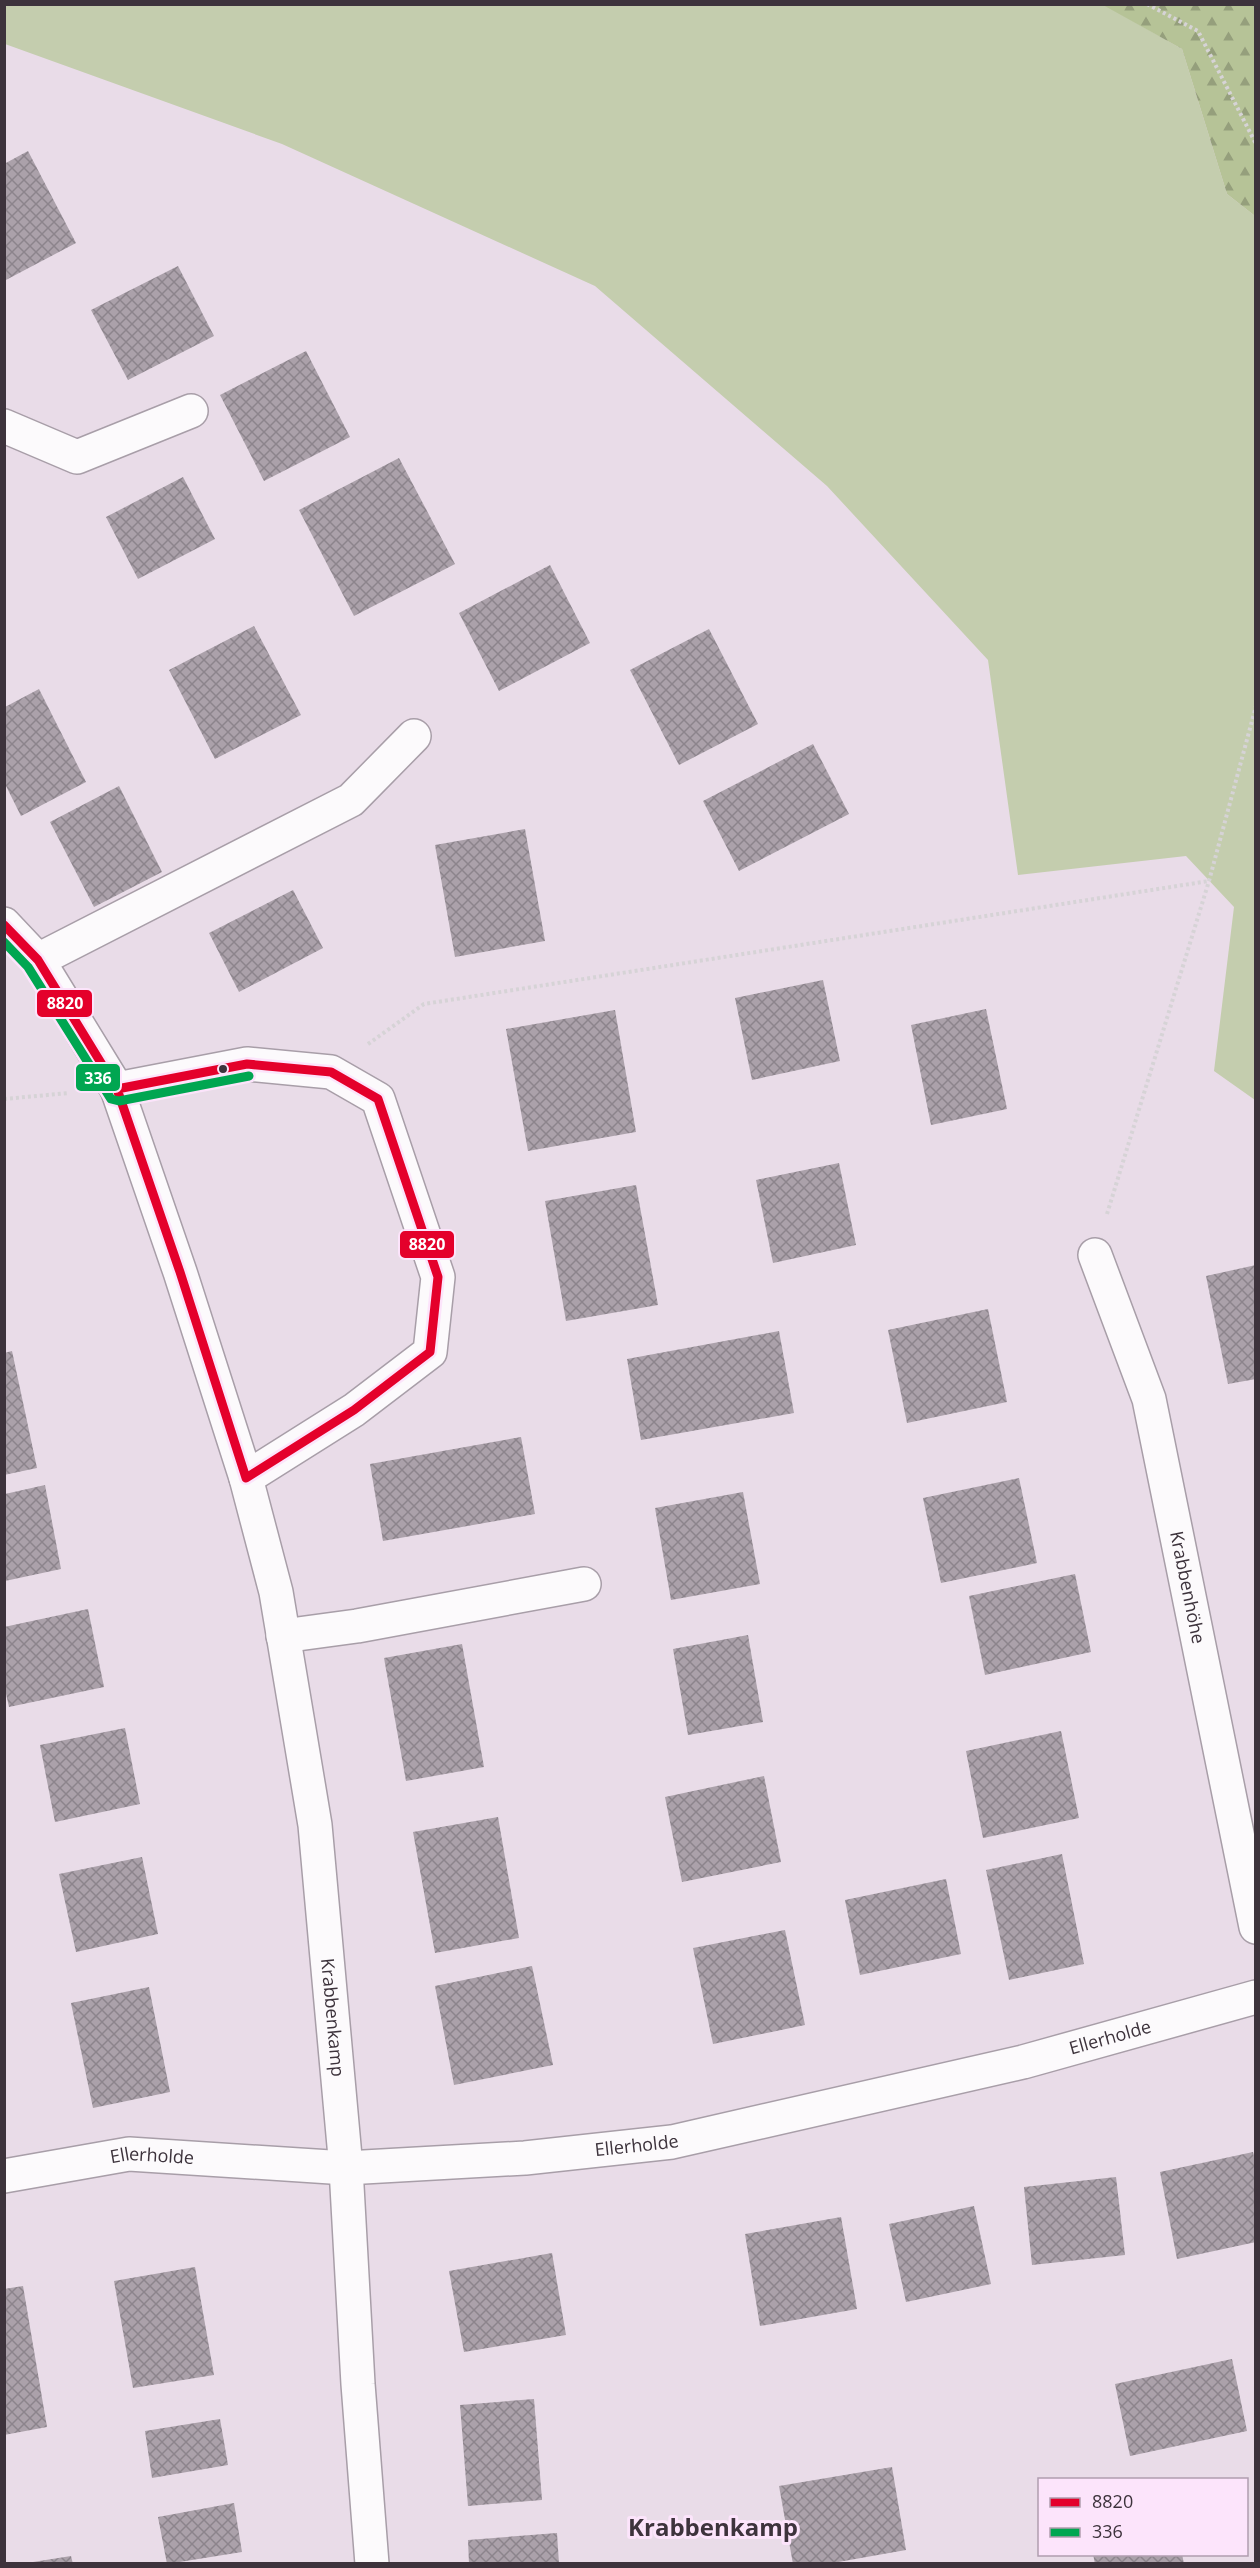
<svg xmlns="http://www.w3.org/2000/svg" width="1260" height="2568" viewBox="0 0 1260 2568" font-family="'Open Sans',sans-serif">
	<defs>
		<pattern id="forest-firs" width="22" height="20" patternUnits="userSpaceOnUse" patternTransform="scale(1.5)"><rect width="22" height="20" fill="#b6c397"/><path d="M5 1l3.5 6h-7zM16 11l3.5 6h-7z" fill="#959f7c"/></pattern>
		<pattern id="building-cross-hatch" width="8" height="8" patternUnits="userSpaceOnUse" patternTransform="scale(1.5)"><rect width="8" height="8" fill="#aba1aa"/><path d="M0 0l8 8M0 8l8-8" fill="none" stroke="#8c848c"/></pattern>
	</defs>
	<rect width="100%" height="100%" fill="#e9dce8"/>
	<polygon fill="#c4cdae" points="1103,4 1182,49 1227,194 1255,216 1255,1100 1214,1071 1234,907 1186,856 1018,875 988,660 827,486 595,286 282,144 5,44 4,5"/>
	<polygon fill="url(#forest-firs)" points="1103,5 1255,5 1255,216 1227,194 1182,49"/>
	<g fill="url(#building-cross-hatch)">
		<polygon points="28,151 76,243 4,281 4,164"/>
		<polygon points="178,266 214,336 128,380 91,310"/>
		<polygon points="306,351 350,437 264,481 220,395"/>
		<polygon points="399,458 455,564 354,616 299,510"/>
		<polygon points="183,477 215,539 138,579 106,517"/>
		<polygon points="550,565 590,643 499,691 459,613"/>
		<polygon points="254,626 301,715 215,759 169,670"/>
		<polygon points="709,629 758,724 679,765 630,670"/>
		<polygon points="39,689 86,782 21,816 5,784 5,707"/>
		<polygon points="813,744 849,814 739,871 703,801"/>
		<polygon points="119,786 162,872 94,907 50,822"/>
		<polygon points="525,829 545,941 455,957 435,845"/>
		<polygon points="293,890 323,948 239,992 209,933"/>
		<polygon points="823,980 840,1061 752,1080 735,998"/>
		<polygon points="986,1009 1007,1109 931,1125 911,1025"/>
		<polygon points="615,1010 636,1132 528,1151 506,1029"/>
		<polygon points="839,1163 856,1245 773,1263 756,1180"/>
		<polygon points="636,1185 658,1305 566,1321 545,1201"/>
		<polygon points="1256,1265 1256,1379 1228,1384 1206,1276"/>
		<polygon points="988,1309 1007,1402 907,1423 888,1330"/>
		<polygon points="779,1331 794,1413 641,1440 627,1359"/>
		<polygon points="12,1351 37,1468 4,1475 4,1353"/>
		<polygon points="521,1437 535,1514 383,1541 370,1464"/>
		<polygon points="1019,1478 1037,1563 941,1583 923,1498"/>
		<polygon points="45,1485 61,1569 5,1581 5,1494"/>
		<polygon points="743,1492 760,1584 671,1600 655,1508"/>
		<polygon points="1075,1574 1091,1652 985,1675 969,1596"/>
		<polygon points="88,1609 104,1687 9,1707 4,1685 4,1627"/>
		<polygon points="748,1635 763,1722 688,1735 673,1649"/>
		<polygon points="462,1644 484,1767 406,1781 384,1658"/>
		<polygon points="125,1728 140,1804 55,1822 40,1745"/>
		<polygon points="1061,1731 1079,1818 983,1838 966,1751"/>
		<polygon points="764,1776 781,1862 682,1882 665,1797"/>
		<polygon points="498,1817 519,1938 435,1953 413,1832"/>
		<polygon points="1062,1854 1084,1964 1009,1980 986,1870"/>
		<polygon points="142,1857 158,1934 76,1952 59,1874"/>
		<polygon points="946,1879 961,1954 860,1975 845,1900"/>
		<polygon points="785,1930 805,2025 713,2044 693,1948"/>
		<polygon points="532,1966 553,2065 454,2085 435,1986"/>
		<polygon points="149,1987 170,2092 93,2108 71,2003"/>
		<polygon points="1253,2152 1256,2165 1256,2242 1177,2259 1160,2172"/>
		<polygon points="1116,2177 1125,2255 1032,2265 1024,2187"/>
		<polygon points="974,2206 991,2284 906,2302 889,2224"/>
		<polygon points="841,2217 857,2309 760,2326 745,2234"/>
		<polygon points="552,2253 566,2335 464,2352 449,2271"/>
		<polygon points="195,2267 214,2375 133,2388 114,2281"/>
		<polygon points="23,2286 47,2427 4,2435 4,2289"/>
		<polygon points="1232,2359 1247,2431 1130,2456 1115,2384"/>
		<polygon points="534,2399 542,2500 468,2506 460,2405"/>
		<polygon points="220,2419 228,2465 152,2478 145,2431"/>
		<polygon points="892,2467 906,2550 827,2564 793,2564 779,2486"/>
		<polygon points="234,2503 242,2552 167,2564 158,2517"/>
		<polygon points="557,2533 559,2564 469,2564 468,2540"/>
		<polygon points="1093,2554 1182,2554 1184,2564 1095,2564"/>
		<polygon points="71,2556 73,2564 33,2564 33,2562"/>
	</g>
	<g fill="none" stroke-linecap="round" stroke-linejoin="round">
		<g stroke="#a89ea8" stroke-width="36">
			<g id="minor">
				<polyline points="4,426 77,457 191,411"/>
				<path id="s1" d="M4,924L38,960L117,1089L180,1272L246,1478L276,1592L315,1825L346,2168L358,2384L372,2564"/>
				<polyline points="38,960 351,800 414,736"/>
				<polyline points="117,1089 247,1064 331,1072 378,1099 438,1277 430,1352 354,1410 246,1478"/>
				<path id="s2" d="M1095,1255L1149,1399L1256,1927"/>
				<polyline points="283,1636 357,1626 584,1584"/>
				<path id="s3" d="M4,2176L129,2154L346,2168L525,2158L672,2142L1023,2062L1256,1997"/>
			</g>
		</g>
		<g stroke="#d6d3d6" stroke-width="4" stroke-dasharray="3 3" stroke-linecap="butt">
			<polyline points="1147,4 1198,31 1256,144"/>
			<polyline points="368,1044 424,1004 1209,881"/>
			<polyline points="4,1099 69,1093"/>
			<polyline points="1107,1214 1209,881 1256,706"/>
		</g>
		<use href="#minor" stroke="#fcfafc" stroke-width="33"/>
		<g stroke="#fce4fb" stroke-width="14">
			<g id="bus-1">
				<polyline points="4,925 38,960 117,1089"/>
				<polygon points="247,1064 331,1072 378,1099 438,1277 430,1352 354,1410 246,1478 180,1272 117,1089"/>
			</g>
		</g>
		<g stroke="#fce4fb" stroke-width="14">
			<polyline id="bus-2" points="4,942 28,967 111,1099 119,1101 249,1076"/>
		</g>
		<use href="#bus-1" stroke="#e4002b" stroke-width="9"/>
		<use href="#bus-2" stroke="#00a651" stroke-width="9"/>
	</g>
	<circle fill="#3d333c" stroke="#fce4fb" stroke-width="2" cx="223" cy="1069" r="5"/>
	<g text-anchor="middle" stroke-width="6" stroke-linejoin="round" paint-order="stroke">
		<g font-size="18" fill="#3d333c" stroke="#fce4fb">
			<text dy="6" stroke="none"><textPath href="#s2" startOffset="346">Krabbenhöhe</textPath></text>
			<text dy="6" stroke="none"><textPath href="#s1" startOffset="1158">Krabbenkamp</textPath></text>
			<text dy="6" stroke="none"><textPath href="#s3" startOffset="1122">Ellerholde</textPath></text>
			<text dy="6" stroke="none"><textPath href="#s3" startOffset="636">Ellerholde</textPath></text>
			<text dy="6" stroke="none"><textPath href="#s3" startOffset="150">Ellerholde</textPath></text>
		</g>
		<g font-size="24" font-weight="bold" fill="#3d333c" stroke="#fce4fb">
			<text x="713" y="2536">Krabbenkamp</text>
		</g>
	</g>
	<g stroke="#fce4fb" stroke-width="2">
		<rect x="36" y="989" width="57" height="29" rx="6" fill="#e4002b"/>
		<rect x="75" y="1063" width="46" height="29" rx="6" fill="#00a651"/>
		<rect x="399" y="1230" width="56" height="29" rx="6" fill="#e4002b"/>
	</g>
	<g font-size="16" text-anchor="middle" font-weight="bold" fill="#fff">
		<text x="65" y="1009">8820</text>
		<text x="98" y="1084">336</text>
		<text x="427" y="1250">8820</text>
	</g>
	<rect width="1260" height="2568" fill="none" stroke="#3d333c" stroke-width="12"/>
	<rect x="1038" y="2478" width="210" height="78" fill="#fce4fb" stroke="#b09daf" stroke-width="1.5"/>
	<rect x="1050" y="2498" width="30" height="9" fill="#e4002b" stroke="#b09daf" stroke-width="1.5"/>
	<text x="1092" y="2508" font-size="18" fill="#3d333c">8820</text>
	<rect x="1050" y="2528" width="30" height="9" fill="#00a651" stroke="#b09daf" stroke-width="1.5"/>
	<text x="1092" y="2538" font-size="18" fill="#3d333c">336</text>
</svg>
